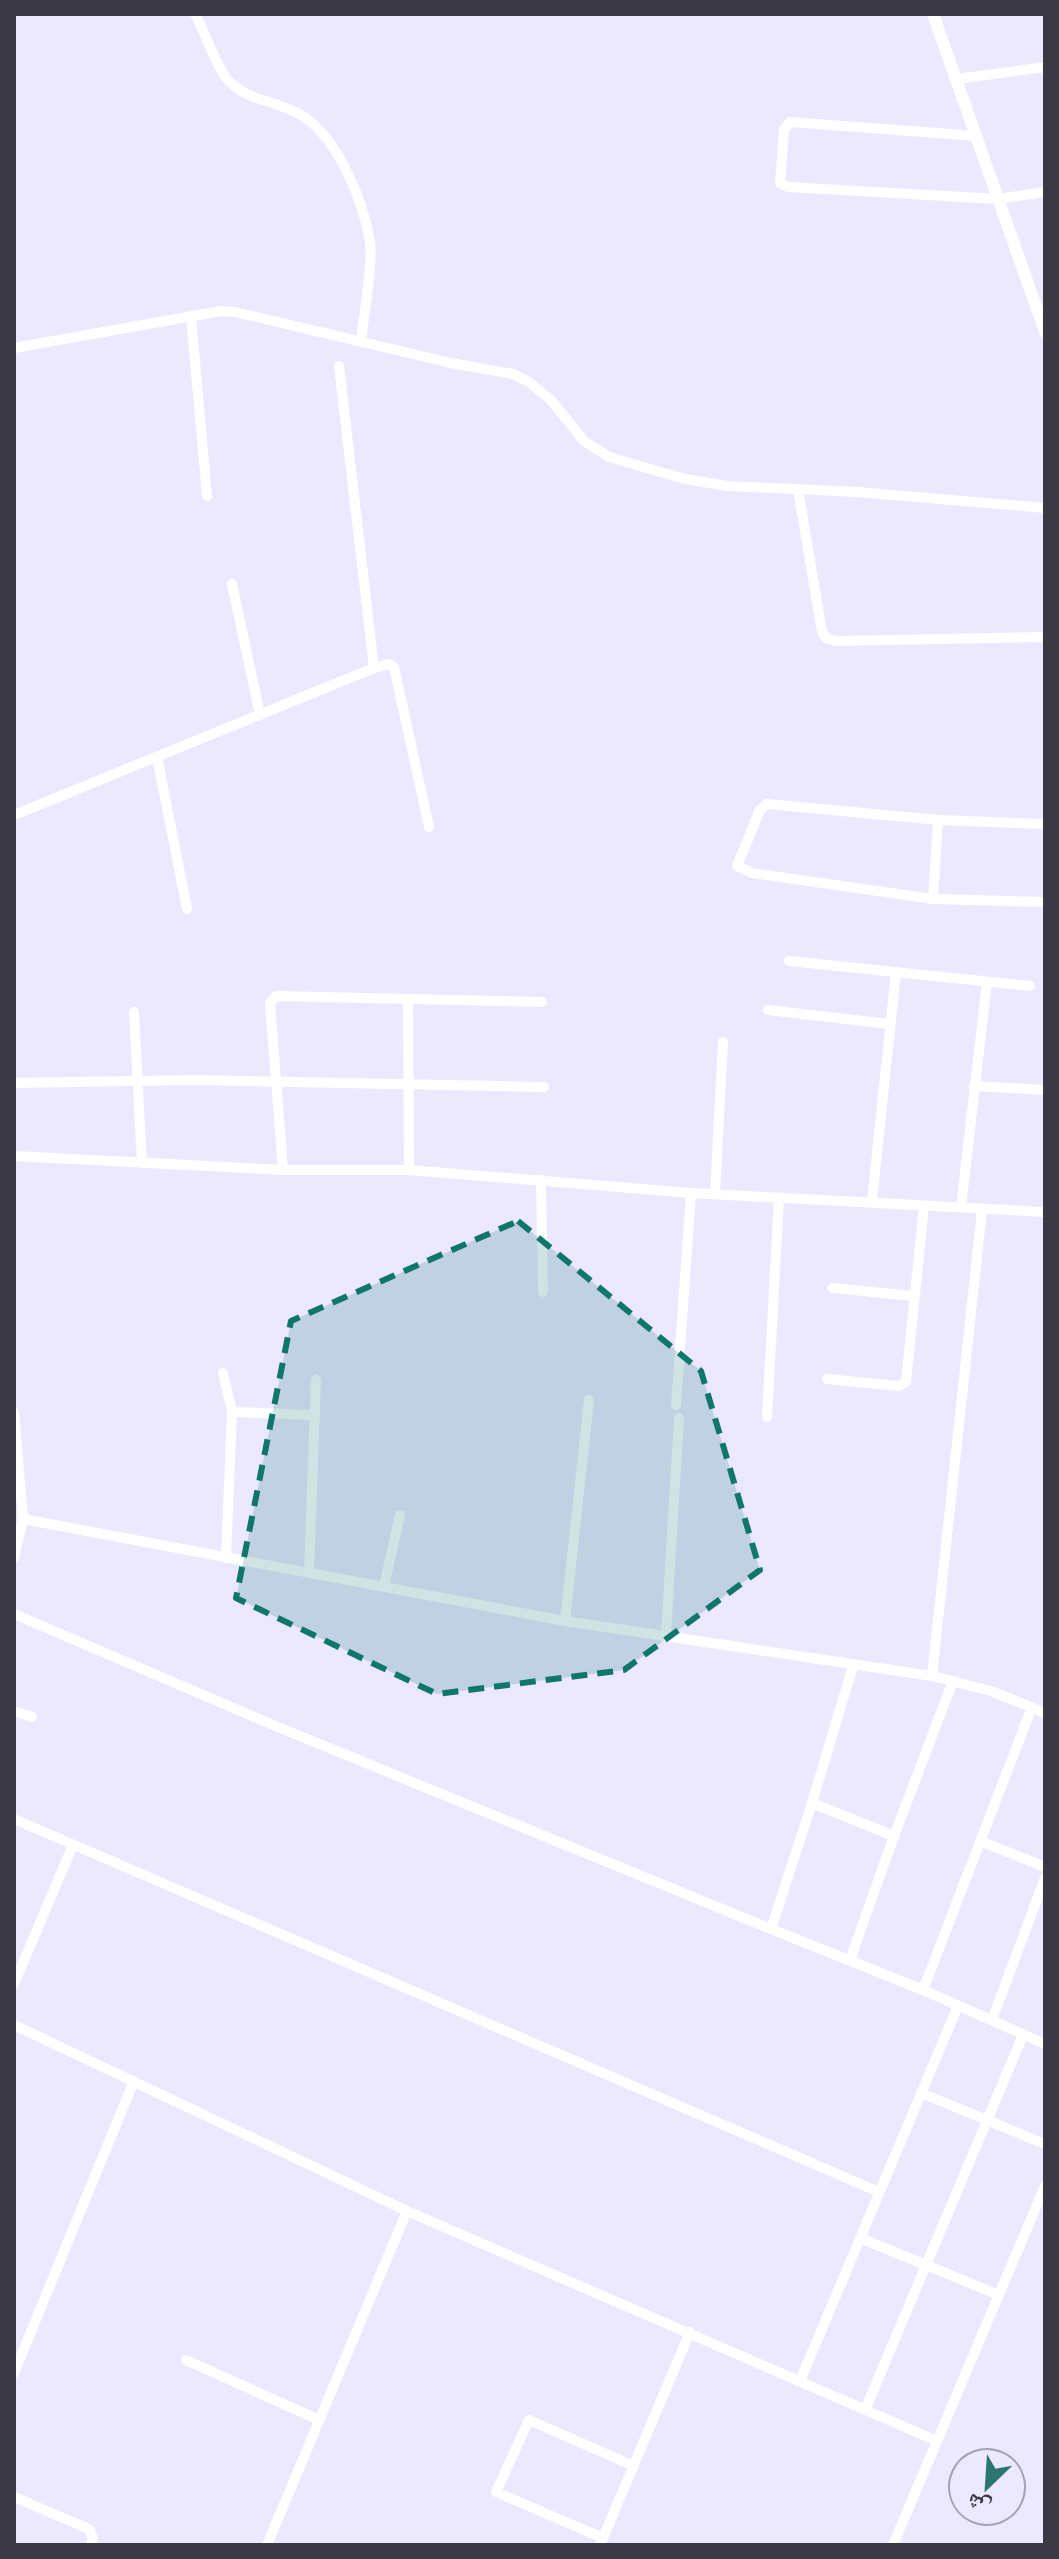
<svg xmlns="http://www.w3.org/2000/svg" width="1059" height="2559" viewBox="0 0 1059 2559" font-family="'Noto Serif','Noto Naskh Arabic',serif">
	<rect width="100%" height="100%" fill="#ece8ff"/>
	<g fill="none" stroke-linecap="round" stroke-linejoin="round">
		<g stroke="#fff" stroke-width="10">
			<path d="M195,14C205,32 216,66 227,79C247,102 278,100 303,116C338,139 364,202 370,243C373,265 364,314 361,340"/>
			<polyline points="957,79 1045,67"/>
			<polyline points="977,136 790,122 784,130 780,183 788,187 998,199 1045,192"/>
			<polyline points="191,317 207,496"/>
			<polyline points="14,348 221,311 235,312 451,363 513,374 529,382 551,400 584,441 609,457 685,479 728,486 858,492 1045,508"/>
			<polyline points="339,366 374,668"/>
			<polyline points="798,489 822,632 826,638 836,641 1045,637"/>
			<polyline points="232,584 260,715"/>
			<polyline points="157,757 187,909"/>
			<polyline points="14,815 374,668 389,664 394,667 429,827"/>
			<polyline points="1045,824 938,820 767,804 760,810 737,866 752,873 933,899 1045,902"/>
			<polyline points="933,899 938,820"/>
			<polyline points="789,961 1030,986"/>
			<polyline points="408,999 409,1170"/>
			<polyline points="768,1010 889,1024"/>
			<polyline points="134,1012 142,1163"/>
			<polyline points="14,1083 195,1080 544,1087"/>
			<polyline points="974,1086 1045,1090"/>
			<polyline points="14,1156 283,1170 409,1170 691,1193 1045,1212"/>
			<polyline points="283,1170 270,1003 276,996 542,1002"/>
			<polyline points="541,1180 543,1292"/>
			<polyline points="715,1194 723,1042"/>
			<polyline points="872,1201 896,972"/>
			<polyline points="961,1207 987,982"/>
			<polyline points="833,1288 913,1296"/>
			<polyline points="223,1373 232,1412"/>
			<polyline points="827,1379 899,1386 906,1382 924,1206"/>
			<polyline points="676,1405 691,1193"/>
			<polyline points="14,1412 23,1519 14,1558"/>
			<polyline points="767,1417 779,1198"/>
			<polyline points="23,1519 565,1621 932,1676 991,1691 1045,1713"/>
			<polyline points="226,1558 232,1412 315,1415"/>
			<polyline points="309,1572 316,1380"/>
			<polyline points="384,1586 400,1515"/>
			<polyline points="14,1614 278,1727 771,1929 812,1803 894,1836 850,1960"/>
			<polyline points="565,1621 589,1400"/>
			<polyline points="666,1634 679,1418"/>
			<polyline points="932,1676 982,1210"/>
			<polyline points="14,1711 32,1717"/>
			<polyline points="812,1803 853,1666"/>
			<polyline points="14,1819 879,2192"/>
			<polyline points="894,1836 953,1681"/>
			<polyline points="980,1841 1045,1867"/>
			<polyline points="771,1929 923,1990 1045,2044"/>
			<polyline points="14,1984 73,1845"/>
			<polyline points="923,1990 1032,1707"/>
			<polyline points="992,2020 1045,1878"/>
			<polyline points="14,2025 407,2211 937,2441"/>
			<polyline points="921,2093 1045,2144"/>
			<polyline points="860,2238 999,2295"/>
			<polyline points="186,2360 319,2420"/>
			<polyline points="14,2373 134,2081"/>
			<polyline points="800,2381 958,2006"/>
			<polyline points="865,2410 1023,2035"/>
			<polyline points="14,2497 89,2529 93,2538 91,2545"/>
			<polyline points="603,2538 496,2492 529,2420 634,2466"/>
			<polyline points="267,2545 407,2211"/>
			<polyline points="600,2545 690,2332"/>
			<polyline points="893,2545 1045,2186"/>
		</g>
		<polyline stroke="#fff" stroke-width="12" points="933,14 1045,332"/>
	</g>
	<path fill="#0f766e" fill-opacity="0.2" stroke="#0f766e" stroke-width="6" stroke-dasharray="16 10" stroke-linejoin="round" d="M518,1221L701,1371L760,1570L624,1670L437,1694L236,1598L291,1321Z"/>
	<rect width="1059" height="2559" fill="none" stroke="#3a3843" stroke-width="32"/>
	<g transform="translate(987 2487) rotate(205)"><circle r="38" fill="#ece8ff" stroke="#a5a2b4" stroke-width="2"/>
	<path d="M0-6L14 30L0 20L-14 30Z" fill="#2d7670"/>
	<text y="-12" font-size="22" font-weight="bold" text-anchor="middle" fill="#3a3843">ش</text>
	</g>
</svg>
